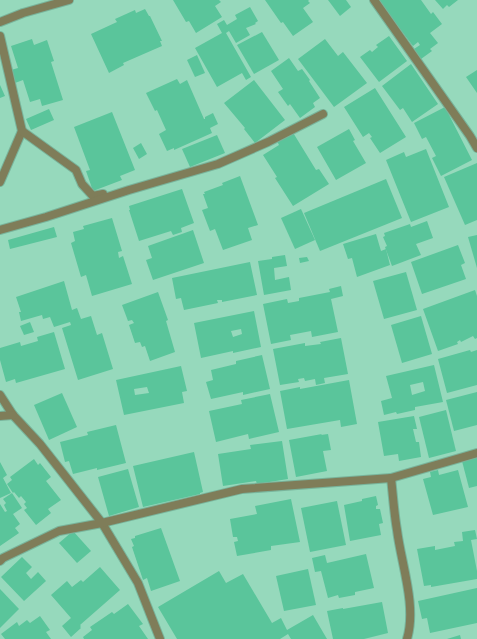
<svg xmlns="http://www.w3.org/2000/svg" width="477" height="639" viewBox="0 0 477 639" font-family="'Fira Sans Condensed',sans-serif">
	<rect width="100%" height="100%" fill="#96d9bc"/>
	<g fill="#5ac59b" fill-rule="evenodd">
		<polygon points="173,0 219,0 221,2 215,6 222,17 196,33 189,21 186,22"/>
		<polygon points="265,0 309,0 308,1 310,3 303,8 313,22 293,36 283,22 281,23"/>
		<polygon points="328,0 346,0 351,7 340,16"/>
		<polygon points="378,0 421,0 431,14 433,12 442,24 430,33 438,43 430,49 432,51 421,59 414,49 420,45 418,42 413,46"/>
		<polygon points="435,0 458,0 449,7 447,5 443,9"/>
		<polygon points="250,7 258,21 255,23 256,24 246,28 250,35 236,43 229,31 226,33 251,77 246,80 242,73 217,87 195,48 222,33 217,24 224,20 227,25 237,19 235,15"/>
		<polygon points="145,9 149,16 150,16 162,41 160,41 162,46 123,63 124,65 109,73 91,34 117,22 115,19 135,10 136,13"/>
		<polygon points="262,32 279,60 254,74 237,45"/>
		<polygon points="389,36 407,61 379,82 360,57 370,50 372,52 378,47 376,45"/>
		<polygon points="32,39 34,45 47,40 54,61 51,62 63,100 42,106 40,99 30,102 23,80 15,83 11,70 18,68 11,46"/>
		<polygon points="325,39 338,56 343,52 367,83 334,107 298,59"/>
		<polygon points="197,55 205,73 195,77 187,60"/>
		<polygon points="289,58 298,71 302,69 310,80 309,81 320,98 313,103 315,107 300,118 290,104 288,106 278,92 283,89 271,71"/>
		<polygon points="411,64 438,104 412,122 403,108 400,110 382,86"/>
		<polygon points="477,70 477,93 466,77"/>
		<polygon points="177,79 180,84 187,80 204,119 205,119 205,117 213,113 218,124 210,128 212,133 174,150 174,148 167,151 159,134 166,130 157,110 155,111 146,93"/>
		<polygon points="254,80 285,120 255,143 244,129 245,128 224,103"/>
		<polygon points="0,85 5,96 0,98"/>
		<polygon points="375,88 406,137 380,153 370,138 372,137 369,133 363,137 344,107"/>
		<polygon points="445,107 472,160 441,176 432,158 436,156 426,137 422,139 414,123"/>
		<polygon points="49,109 54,120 31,130 26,119"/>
		<polygon points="112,112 135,170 120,176 122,180 93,191 86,171 90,170 74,127"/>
		<polygon points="349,129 355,140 353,141 366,163 336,180 317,147"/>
		<polygon points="292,131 316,170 319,169 329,184 293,206 275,178 277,177 263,155 279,145 277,141"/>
		<polygon points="217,135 225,153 190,167 182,149"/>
		<polygon points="141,143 147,154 139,159 133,148"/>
		<polygon points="426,149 449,207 411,222 386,160 404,152 406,157"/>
		<polygon points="477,163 477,220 465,225 444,177"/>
		<polygon points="240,176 258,225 248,228 252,240 223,250 215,229 210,231 202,210 208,208 203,194 205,194 204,192 223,185 222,183"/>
		<polygon points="386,179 402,218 320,251 304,213"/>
		<polygon points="182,189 194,223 181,228 182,232 173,235 171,231 139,241 129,210 130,210 129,206"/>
		<polygon points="301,209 315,240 295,249 281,218"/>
		<polygon points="112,218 122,251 118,252 119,258 123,256 132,284 92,296 86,275 81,277 71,243 75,241 73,232 84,229 83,226"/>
		<polygon points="427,221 433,238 416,244 421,255 392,266 385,247 387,246 383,237 385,236 384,233 410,224 411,227"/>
		<polygon points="54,227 57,237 10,249 8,240"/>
		<polygon points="193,230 204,263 153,280 146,260 152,258 148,246"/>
		<polygon points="376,234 381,251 386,249 390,265 357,277 352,258 348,259 343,244"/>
		<polygon points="477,235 477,268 468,237"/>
		<polygon points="458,245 465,263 461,265 466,279 422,294 411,262"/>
		<polygon points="285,255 287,266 274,268 275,280 289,277 291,290 264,295 258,261 272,259 272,257"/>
		<polygon points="307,257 309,261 300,263 299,258"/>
		<polygon points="250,262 257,295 222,302 222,300 217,300 218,303 184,310 181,298 176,299 172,278"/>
		<polygon points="406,272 417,310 384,319 373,281"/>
		<polygon points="64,281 72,310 77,308 81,319 91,316 97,335 102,333 113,369 78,380 62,328 71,325 70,322 54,327 50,317 43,319 42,315 21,321 19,312 21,312 16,297"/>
		<polygon points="341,286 343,296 331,299 338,332 312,337 311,331 290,335 291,340 271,344 263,304 287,299 288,303 299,301 299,298 330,292 329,289"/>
		<polygon points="475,290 477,296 477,338 475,339 473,336 461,342 460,340 457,342 458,344 438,351 423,309"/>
		<polygon points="158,292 168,320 166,321 175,352 150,361 145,346 142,347 140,342 135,343 129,325 134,323 132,320 128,321 122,305"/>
		<path d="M254,311L261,347L233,353V351L201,358L194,323ZM241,329L242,334L233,337L231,331Z"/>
		<polygon points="421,316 432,354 402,363 391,325"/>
		<polygon points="30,322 34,332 24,335 20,326"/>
		<polygon points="54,332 65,369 16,383 15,379 6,382 0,360 0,348 20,342 21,346 38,341 37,337"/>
		<polygon points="341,338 348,374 324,378 325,383 316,385 315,379 305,381 304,378 298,379 299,382 280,385 273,349 305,343 305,346 321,344 320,342"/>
		<polygon points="470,350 471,352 477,350 477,385 447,393 438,359"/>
		<polygon points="262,355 270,389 243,395 243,392 211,399 206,382 213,380 211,370 236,364 236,361"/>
		<path d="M434,365L443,402L415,407V410L397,414L396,412L384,415L381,401L392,398L386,376ZM423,382L425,391L412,395L410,385Z"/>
		<path d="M181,366L187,391L182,392L184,403L124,415L116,380ZM147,387L149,393L135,395L134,389Z"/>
		<polygon points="349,380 357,424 341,427 340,420 287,429 280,391 300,387 300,389"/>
		<polygon points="477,392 477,425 454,431 446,400"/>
		<polygon points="62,393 77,427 49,440 34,405"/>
		<polygon points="270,394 279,432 249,439 248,434 216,442 209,411 242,404 241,400"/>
		<polygon points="446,410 456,451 429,458 419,417"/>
		<polygon points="414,416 417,429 413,429 416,442 419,442 421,457 399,461 398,454 384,456 378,422"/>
		<polygon points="116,425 126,463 97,470 97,468 73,474 69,461 65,462 60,442 88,435 87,432"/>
		<polygon points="322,434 321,435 328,434 331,450 323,451 327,471 296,477 289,440"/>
		<polygon points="282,441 288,479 257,484 256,481 223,486 218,454 251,449 250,445"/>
		<polygon points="194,452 203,492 200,493 200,494 143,507 133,466"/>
		<polygon points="477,457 477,486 469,488 462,461"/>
		<polygon points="34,459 38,465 40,463 51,477 46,481 61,500 48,509 51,513 36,525 24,510 27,508 24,504 26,502 21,496 19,498 14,492 13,493 7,484 12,480 10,477"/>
		<polygon points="0,462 7,475 3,478 11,493 0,498"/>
		<polygon points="128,469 139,507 109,516 98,477"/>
		<polygon points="438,470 439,475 458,470 468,507 433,515 423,479 431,477 430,472"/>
		<polygon points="12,493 22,508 13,514 20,524 15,528 19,533 0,546 0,504 5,512 7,511 4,505 6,503 3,499"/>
		<polygon points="376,496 378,505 376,506 376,509 380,509 383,523 379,524 381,535 350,541 344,505 362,501 362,499"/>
		<polygon points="291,499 300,542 271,546 271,550 237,556 234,542 238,541 237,537 233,537 230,519 257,514 255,506"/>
		<polygon points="337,501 346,545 310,552 301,508"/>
		<polygon points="161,528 180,581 151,591 147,578 143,580 132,547 134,546 131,539 135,538 135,536"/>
		<polygon points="475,530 477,539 471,540 477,571 477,579 431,587 431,585 424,586 417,549 435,546 435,550 455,546 454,542 463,541 462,532"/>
		<polygon points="73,531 91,551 77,563 59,543"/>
		<polygon points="366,554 374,588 355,592 355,595 339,598 338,595 328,598 321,571 315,572 312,558 325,555 327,563"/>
		<polygon points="22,557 32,567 26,573 31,579 38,572 46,581 24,601 1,577"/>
		<polygon points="100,567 120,590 80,625 81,626 80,627 81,628 71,637 62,626 71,618 51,595 67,581 72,587 81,580 83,582"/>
		<polygon points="308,569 316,605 284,611 276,576"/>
		<polygon points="219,571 226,583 243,574 272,623 281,618 287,630 313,615 327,639 291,639 288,634 280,639 177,639 158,607"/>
		<polygon points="477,588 477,623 430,633 427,618 422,619 418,601"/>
		<polygon points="0,589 19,609 0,628"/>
		<polygon points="382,602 388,633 364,639 333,639 327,611 343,608 343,609"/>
		<polygon points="128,604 143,624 139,626 148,639 84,639 83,637 92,630 90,627 112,612 114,614"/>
		<polygon points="40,616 50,630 46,632 51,639 5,639 1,634 17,622 19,626 27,620 30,623"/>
		<polygon points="460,635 461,639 447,639"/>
	</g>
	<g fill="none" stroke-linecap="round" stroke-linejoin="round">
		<g stroke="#79b49b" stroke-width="10">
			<g id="street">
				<polyline points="374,0 470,136 477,148"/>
				<polyline points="0,22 23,13 69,0"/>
				<polyline points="0,36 22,131 0,182"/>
				<polyline points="22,131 76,170 82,184 93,196 103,194"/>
				<polyline points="0,230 46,217 129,190 218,164 268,142 323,114"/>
				<polyline points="0,395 13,415 40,444 102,523 138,583 160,639"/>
				<polyline points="0,416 13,415"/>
				<path d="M391,478C393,495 394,513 397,530C401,563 417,606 407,639"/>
				<polyline points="0,561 3,558 59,531 102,523 242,489 391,478 477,453"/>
			</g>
		</g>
		<use href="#street" stroke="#7f7d59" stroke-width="8"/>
	</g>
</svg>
